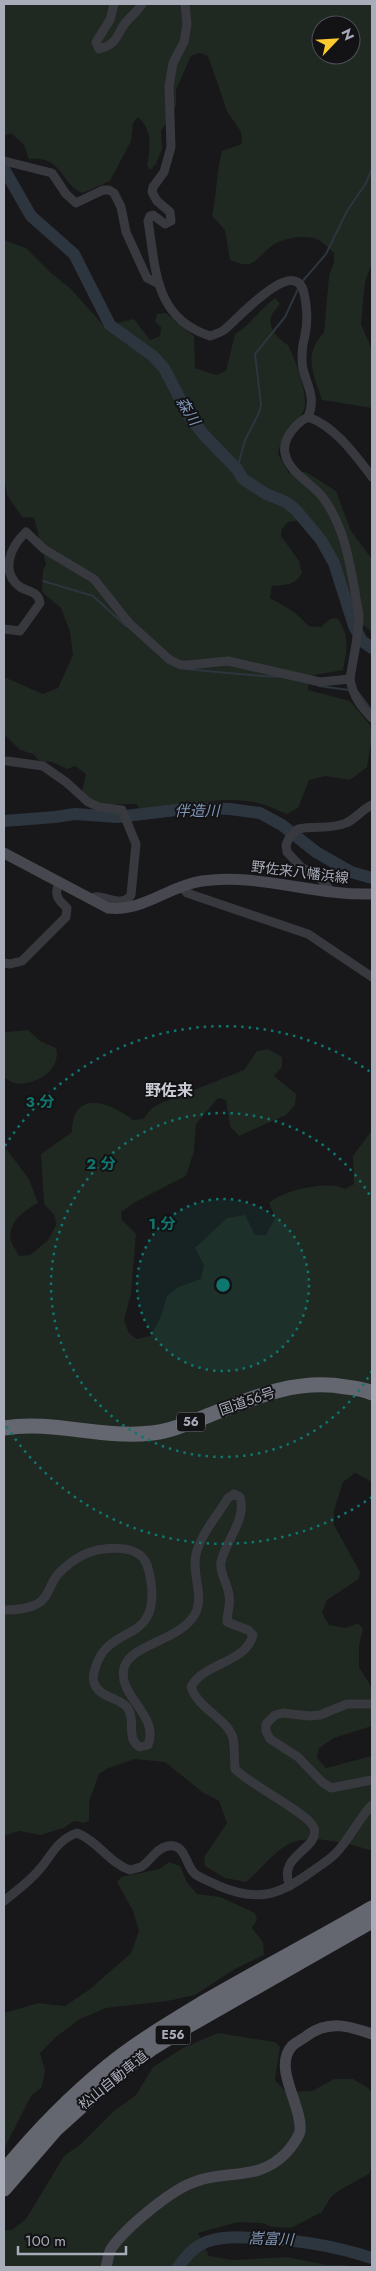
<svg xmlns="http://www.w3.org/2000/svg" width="376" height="2271" viewBox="0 0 376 2271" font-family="Jost,'Noto Sans JP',sans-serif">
	<rect width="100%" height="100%" fill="#18171a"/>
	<g fill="#1f2821" fill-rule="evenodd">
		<path d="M4,4H372V263L365,282L361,324L372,350V408L322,400C314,376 302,354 324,333L329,276L334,262V253C329,249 324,243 319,240C306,234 284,238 273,245C255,258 256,271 230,260L225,230L212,216C217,194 216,172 222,151L242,144L241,132L227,111L208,56L200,53L191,56L176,90V106L161,131L162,149L156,164L150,170L147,166C150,149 153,130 138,117L133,123L131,141L110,181L83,193C60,185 64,155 29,159L24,145L11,133L4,136ZM321,25H351V55H321Z"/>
		<path d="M4,240L26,248L51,273L71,289L104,326L134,319L150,340L160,336L161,327L155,322L157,314L166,313L194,336L195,368L216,375L226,371L235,334C251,324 260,309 275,298L280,304C277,308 272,313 271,318C268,329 280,341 288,345C295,359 311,399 303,412C293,429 282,432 278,454L289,473L306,472L336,491L351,531L372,559V632L362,624L349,619L337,586L338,570L331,550L314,525L297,521L288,522L282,529L281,536L299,561L302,573C296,585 285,585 272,586L270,598L293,611L309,626L321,627L330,619L337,618C350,634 347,651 343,670L309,676L308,690L350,701L370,725L372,737L367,767L350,780L325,776L309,780L298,808L287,814C276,810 265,804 254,802C215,796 178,807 140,810L137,804C116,803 97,809 82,791L86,774L75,766L67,769L52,762L39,761L33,754L20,750L4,734V677L43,694L58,688L73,655L70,632L61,608L42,592L43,570L46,564L34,518L22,517L7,495L4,478Z"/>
		<path d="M4,1030L7,1032L28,1030L40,1041L56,1048C62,1070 35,1087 14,1083C11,1082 7,1079 4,1077Z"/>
		<path d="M268,1049L282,1057V1067L274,1076L296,1094L295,1105L286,1115L239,1136L230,1126L226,1100L218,1098L196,1124L194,1151L186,1176L135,1202L121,1212L122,1220L136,1234L131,1294L124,1320L129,1333L137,1339L150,1336L160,1319L167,1296L178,1287L201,1279L204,1265L195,1248L227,1218L245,1215L255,1235H266L275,1218L269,1203C283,1190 328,1180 345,1189L354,1184L353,1156L372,1130V1482L355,1473L343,1482L334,1511V1525L360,1572L359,1579L327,1600L322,1613L329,1625L346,1628L358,1623L363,1629L359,1645V1667L372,1688V1726L334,1738L319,1748L317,1758L326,1768L372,1756V1851C350,1844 311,1833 289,1844C273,1852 260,1871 246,1882L225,1878L205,1866L204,1857L227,1823L219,1801L202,1792L165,1762L135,1759L109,1768L99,1774L89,1802V1821L84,1823L74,1821L64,1828L40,1835L19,1831L4,1836V1146L29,1179L38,1203C24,1211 7,1222 11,1241C12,1245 17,1251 19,1256L30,1255L48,1240L56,1225L55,1216L44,1204L41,1154L72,1132C72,1089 110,1102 133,1120L143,1119L152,1108L161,1103L244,1070L257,1051Z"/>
		<polygon points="169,1862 180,1866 187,1882 197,1894 220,1897 255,1913 257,1920 252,1928 263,1942 264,1955 235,1969 195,1995 168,2001 106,2008 80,2019 56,2037 40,2053 45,2070 42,2087 31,2096 4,2149 4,2013 38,2003 65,2006 90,1989 131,1953 139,1931 133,1911 117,1882 121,1877 159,1869"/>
		<polygon points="218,2033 275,2042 280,2047 275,2080 286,2092 312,2091 334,2079 353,2079 368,2088 372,2093 372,2165 369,2174 340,2190 331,2197 322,2212 291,2228 272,2227 262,2223 238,2222 198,2233 209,2256 232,2260 287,2257 326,2265 345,2265 351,2267 4,2267 4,2230 12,2230 26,2219 64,2156 81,2144 115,2110 136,2095 153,2067 183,2048"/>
	</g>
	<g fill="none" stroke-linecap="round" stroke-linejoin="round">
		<g stroke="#2d353f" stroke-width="2">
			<polyline points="301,283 326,254 347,211 366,183 372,169"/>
			<polyline points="237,469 245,440 259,413 261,404 255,354 285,317 298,289"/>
			<polyline points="43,581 93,596 126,626"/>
			<path d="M186,669C217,672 247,675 278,677"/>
			<polyline points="319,686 349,690"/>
			<polyline points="358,692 372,711"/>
		</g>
		<g stroke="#2d353f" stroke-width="12">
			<polyline points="4,169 31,216 74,254 110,325 153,356 164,368 189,416 204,435 237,469 243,479 266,494 286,502 296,510 321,540 334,563 354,626 362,641 372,648"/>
			<polyline points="4,821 55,817 75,814 117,817 193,808 230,809 260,813 282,825 316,852 351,872 372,878"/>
			<path d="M178,2267C186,2257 193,2247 206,2242C222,2236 238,2237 255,2238C298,2240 331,2245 372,2258"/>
		</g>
		<g stroke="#38393f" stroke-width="9">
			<path d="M114,4L110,20L96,42L99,49C119,44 116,34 126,22C131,16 138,11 142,4"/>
			<path d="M185,4L187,24L184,42L173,63L169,86L171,147L164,172L153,187L152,192L157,201L170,212L171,221L165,224L153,215L150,216L148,221C156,269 154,318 210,336C215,334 220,333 224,330C235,322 295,253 304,293C307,305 308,322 305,335C302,346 301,358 303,369C308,388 316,398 308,417C296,423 282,439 285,453C289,474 313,483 324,499C344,527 349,559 355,592C356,601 359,610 359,619C358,639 353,659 350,679C353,696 361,707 372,718"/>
			<polyline points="4,161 52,173 66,194 76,203 103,190 109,190 114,193 121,207 126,232 147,278 159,284"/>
			<path d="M308,417C335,426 356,456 372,477"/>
			<path d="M4,629L20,631L40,603C38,591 29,592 20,587C0,572 10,547 26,532L44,549L94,579L129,623L170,660L181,665H188L228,661L320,682L350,679"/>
			<path d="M7,761L43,766L66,782L88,802L99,807L122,810L136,844L131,895C121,910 102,892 92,898"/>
			<polyline points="181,886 187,893 308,934 372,977"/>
			<path d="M330,890L316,874L302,868L287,852L286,845L289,838L298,829C314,825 330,830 346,823C356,819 362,809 372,805"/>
			<path d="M4,963L10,964L22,961L66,917L67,908C57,899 54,895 59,882"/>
			<path d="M4,1610C14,1610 28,1609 37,1604C49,1598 50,1582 59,1573C65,1567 75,1559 83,1555C100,1547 139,1542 147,1565C152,1580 155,1603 147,1617C136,1638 104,1634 95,1669C93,1675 92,1680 96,1687C103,1698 119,1698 127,1707C137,1721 125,1739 140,1747L148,1745C160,1715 117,1696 124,1668C131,1643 179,1642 195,1614C205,1595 191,1574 196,1554C201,1534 217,1516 228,1498L234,1494L240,1497C247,1519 226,1540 221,1562C219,1573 228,1584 229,1595C231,1605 227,1612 227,1622L248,1630L253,1635C245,1664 204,1662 191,1687C199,1710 227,1718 233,1738C235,1748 234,1759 235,1769C249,1784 311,1815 314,1828C320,1850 276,1855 290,1886"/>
			<polyline points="372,1704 347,1704 320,1715 309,1716 283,1713 275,1715 266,1724 266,1731 270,1739 298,1757 322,1782 331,1788 372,1780"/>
			<path d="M4,1901C16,1891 29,1882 39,1870C51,1856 58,1839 77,1833C98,1841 108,1862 130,1870C133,1869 138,1868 141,1867C151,1861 156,1848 168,1846C186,1843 185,1865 195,1874C202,1879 211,1882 219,1886C257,1902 278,1896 311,1872C319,1866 328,1861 335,1854C350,1839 358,1819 372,1805"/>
		</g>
		<g stroke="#46474f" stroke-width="11">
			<path d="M4,853L108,908C143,912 168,886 202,881C260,873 315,896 372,894"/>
			<path d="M106,2267C108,2261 108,2254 111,2249C125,2228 173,2188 197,2181C228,2170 259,2181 286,2153C290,2149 299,2137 300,2131C303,2106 272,2068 292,2046C296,2042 303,2039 308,2035C329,2020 349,2026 372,2034"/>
		</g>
		<g stroke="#646670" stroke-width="15">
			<path d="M4,1428C53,1420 102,1439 152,1433C171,1431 189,1423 207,1416C252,1398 296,1378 346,1387C355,1388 364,1389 372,1393"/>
			<path d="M4,2171C35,2133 70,2097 108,2066C139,2041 173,2021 206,2001C261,1969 317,1940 372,1908"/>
			<polyline points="4,2189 55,2130 116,2075 151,2049 188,2026 372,1921"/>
		</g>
	</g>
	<circle cx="223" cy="1285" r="86" fill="#0f766e" fill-opacity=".12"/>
	<g fill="none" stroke="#0f766e" stroke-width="2.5" stroke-dasharray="2.5 5">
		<circle cx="223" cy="1285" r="86"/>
		<path d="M372 1371A172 172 0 1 1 372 1199"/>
		<path d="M372 1497A259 259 0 0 1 5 1424M5 1146A259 259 0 0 1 372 1073"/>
	</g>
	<g text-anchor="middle" stroke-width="4" stroke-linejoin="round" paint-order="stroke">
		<g fill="#131215" stroke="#7c7e88" stroke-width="1">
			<rect x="177" y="1412.5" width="28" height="19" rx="4"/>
			<rect x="155.5" y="2025.5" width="35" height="19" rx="4"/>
		</g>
		<g font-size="12" font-weight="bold" fill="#a9adba">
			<text x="191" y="1426">56</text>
			<text x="173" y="2039">E56</text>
		</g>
		<g font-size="14" fill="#a9adba" stroke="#131215">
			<text transform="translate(300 872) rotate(7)" y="5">野佐来八幡浜線</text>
			<text transform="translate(247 1401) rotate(-19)" y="5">国道56号</text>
			<text transform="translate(113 2080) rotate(-39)" y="5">松山自動車道</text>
		</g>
		<g font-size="15" font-style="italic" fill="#7f97b7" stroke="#131215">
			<text transform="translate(188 411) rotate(58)" y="5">森川</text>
			<text x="197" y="816">伴造川</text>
			<text transform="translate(271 2239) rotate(2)" y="5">嵩富川</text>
		</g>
		<g font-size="16" font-weight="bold" fill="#caccd6" stroke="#131215">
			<text x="169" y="1096">野佐来</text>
		</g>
	</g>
	<circle cx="223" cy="1285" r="8" fill="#0f766e" stroke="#131215" stroke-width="2.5"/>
	<g font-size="15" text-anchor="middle" font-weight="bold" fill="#0f766e" stroke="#131215" stroke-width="4" stroke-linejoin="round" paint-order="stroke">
		<text x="40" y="1107">3 分</text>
		<text x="101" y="1169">2 分</text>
		<text x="162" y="1229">1 分</text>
	</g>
	<rect width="376" height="2271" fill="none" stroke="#a9adba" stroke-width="10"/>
	<g transform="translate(336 40) rotate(65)"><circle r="24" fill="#131215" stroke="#4f5057"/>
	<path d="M0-4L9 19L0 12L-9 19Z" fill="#fbca2e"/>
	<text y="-8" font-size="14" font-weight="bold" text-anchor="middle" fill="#a9adba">N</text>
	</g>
	<path d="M18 2246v8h108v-8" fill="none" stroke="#a9adba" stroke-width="2.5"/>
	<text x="25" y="2246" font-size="15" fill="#a9adba" stroke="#131215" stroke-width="4" paint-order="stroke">100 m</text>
</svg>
